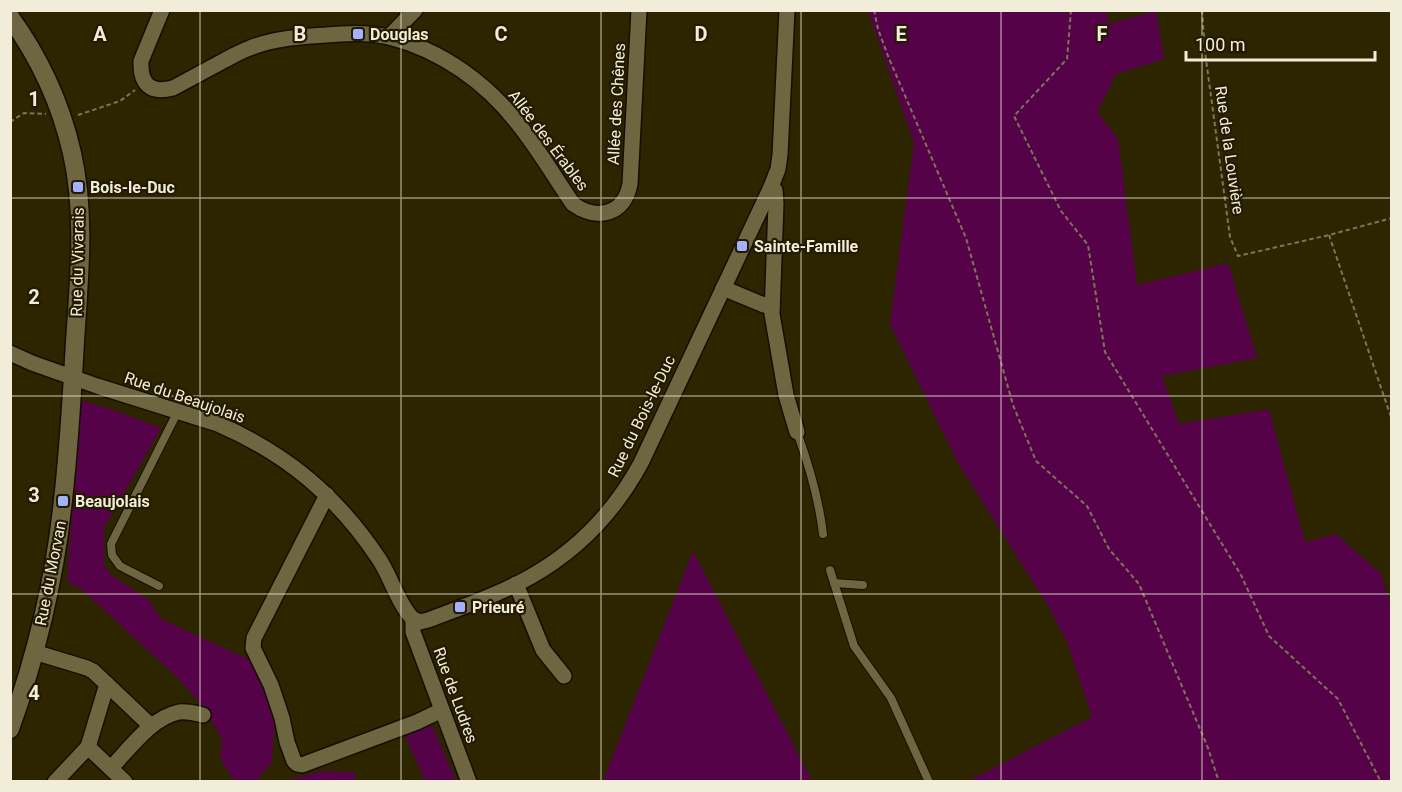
<svg xmlns="http://www.w3.org/2000/svg" width="1402" height="792" viewBox="0 0 1402 792" font-family="Roboto,sans-serif">
	<rect width="100%" height="100%" fill="#2d2500"/>
	<g fill="#560249">
		<polygon points="868,11 1106,11 1109,24 1156,11 1164,59 1116,74 1097,112 1118,139 1137,285 1228,263 1257,358 1162,376 1179,424 1269,409 1305,542 1336,534 1381,574 1391,608 1391,781 968,781 1092,717 1067,642 1047,604 958,463 890,324 914,143"/>
		<polygon points="80,400 114,410 161,428 104,528 104,565 111,575 149,600 161,619 250,660 275,714 272,762 258,778 260,781 234,781 220,758 222,740 205,709 178,678 80,588 67,581"/>
		<polygon points="693,551 812,781 603,781"/>
		<polygon points="422,724 433,727 456,781 425,781 405,735"/>
		<polygon points="323,771 353,772 357,781 284,781"/>
	</g>
	<g fill="none" stroke-linecap="round" stroke-linejoin="round">
		<g stroke="#140e00" stroke-width="10">
			<g id="lane">
				<path d="M797,432C809,465 819,500 823,534"/>
				<polyline points="830,570 854,646 891,698 929,782"/>
				<polyline points="834,583 863,585"/>
				<polyline points="159,586 120,566 112,555 111,544 178,411"/>
			</g>
		</g>
		<g stroke="#140e00" stroke-width="18">
			<g id="street">
				<path d="M162,10L141,61C140,84 150,94 173,88C190,79 208,69 225,60C233,56 241,51 250,48C274,38 300,37 326,35C346,33 369,32 389,37C441,50 487,83 519,125C539,150 555,178 573,204C597,221 624,215 630,184L639,10"/>
				<polyline points="389,37 415,10"/>
				<polyline points="771,187 775,190 776,204 772,314 786,395 797,432"/>
				<polyline points="723,288 764,305 772,307"/>
				<path d="M10,353L32,363L97,386L218,424C287,454 337,496 379,559C391,577 398,604 413,619"/>
				<polyline points="327,495 254,638 253,648 271,685 282,718 287,742 294,761 297,764 302,765 417,722 442,710"/>
				<polyline points="516,584 543,650 564,676"/>
				<path d="M413,619L420,622L428,620C462,607 498,595 530,577C578,550 615,511 641,463L771,187L778,169L780,155L787,10"/>
				<polyline points="413,619 413,632 469,782"/>
				<polyline points="34,652 87,668 93,671 151,726"/>
				<polyline points="88,747 125,782"/>
				<path d="M111,768C130,748 151,718 179,712C187,711 195,713 203,715"/>
				<polyline points="55,782 88,747 107,684"/>
			</g>
		</g>
		<g stroke="#140e00" stroke-width="21">
			<path id="secondary" d="M10,17C39,57 61,105 72,153C86,215 79,279 75,342C72,395 69,448 63,500C55,578 36,656 10,729"/>
		</g>
		<g stroke="#7c7657" stroke-width="2" stroke-dasharray="4.5 3" stroke-linecap="butt">
			<polyline points="874,10 878,29 888,56 966,238 1013,405 1036,461 1087,506 1109,549 1139,584 1208,748 1219,782"/>
			<polyline points="1071,10 1067,59 1014,116 1061,211 1088,245 1105,352 1241,575 1269,636 1338,699 1381,782"/>
			<polyline points="1202,10 1205,52 1230,237 1238,256 1329,235 1392,218"/>
			<polyline points="78,115 120,101 135,90"/>
			<polyline points="10,122 24,113 46,114"/>
			<polyline points="1329,235 1392,420"/>
		</g>
		<use href="#lane" stroke="#6e6541" stroke-width="8"/>
		<use href="#street" stroke="#6e6541" stroke-width="15"/>
		<use href="#secondary" stroke="#6e6541" stroke-width="18"/>
	</g>
	<path fill="none" stroke="#f1edd8" stroke-width="1.5" stroke-opacity="0.55" d="M200,10V782M401,10V782M601,10V782M801,10V782M1001,10V782M1202,10V782M10,198H1392M10,396H1392M10,594H1392"/>
	<g fill="#a5b1fc" stroke="#221b02" stroke-width="2">
		<rect x="352" y="28" width="12" height="12" rx="3"/>
		<rect x="72" y="181" width="12" height="12" rx="3"/>
		<rect x="736" y="240" width="12" height="12" rx="3"/>
		<rect x="57" y="495" width="12" height="12" rx="3"/>
		<rect x="454" y="601" width="12" height="12" rx="3"/>
	</g>
	<g text-anchor="middle" stroke-width="4.5" stroke-linejoin="round" paint-order="stroke">
		<g font-size="16" font-weight="bold" fill="#f1edd8" stroke="#221b02" text-anchor="start">
			<text x="370" y="40">Douglas</text>
			<text x="90" y="193">Bois-le-Duc</text>
			<text x="754" y="252">Sainte-Famille</text>
			<text x="75" y="507">Beaujolais</text>
			<text x="472" y="613">Prieuré</text>
		</g>
		<g font-size="16" fill="#f1edd8" stroke="#221b02">
			<text transform="translate(616 104) rotate(-87)" y="6">Allée des Chênes</text>
			<text transform="translate(549 140) rotate(53)" y="6">Allée des Érables</text>
			<text transform="translate(1230 150) rotate(82)" y="6">Rue de la Louvière</text>
			<text transform="translate(77 262) rotate(-89)" y="6">Rue du Vivarais</text>
			<text transform="translate(185 397) rotate(19)" y="6">Rue du Beaujolais</text>
			<text transform="translate(641 416) rotate(-64)" y="6">Rue du Bois-le-Duc</text>
			<text transform="translate(50 573) rotate(-79)" y="6">Rue du Morvan</text>
			<text transform="translate(456 695) rotate(70)" y="6">Rue de Ludres</text>
		</g>
	</g>
	<g font-size="20" text-anchor="middle" font-weight="bold" fill="#f1edd8" stroke="#221b02" stroke-width="4.5" stroke-linejoin="round" paint-order="stroke">
		<text x="100" y="41">A</text>
		<text x="300" y="41">B</text>
		<text x="501" y="41">C</text>
		<text x="701" y="41">D</text>
		<text x="901" y="41">E</text>
		<text x="1102" y="41">F</text>
		<text x="34" y="106">1</text>
		<text x="34" y="304">2</text>
		<text x="34" y="502">3</text>
		<text x="34" y="700">4</text>
	</g>
	<rect width="1402" height="792" fill="none" stroke="#f1edd8" stroke-width="24"/>
	<path d="M1186 51v9h189v-9" fill="none" stroke="#f1edd8" stroke-width="3"/>
	<text x="1195" y="51" font-size="18" fill="#f1edd8" stroke="#221b02" stroke-width="4.5" paint-order="stroke">100 m</text>
</svg>
